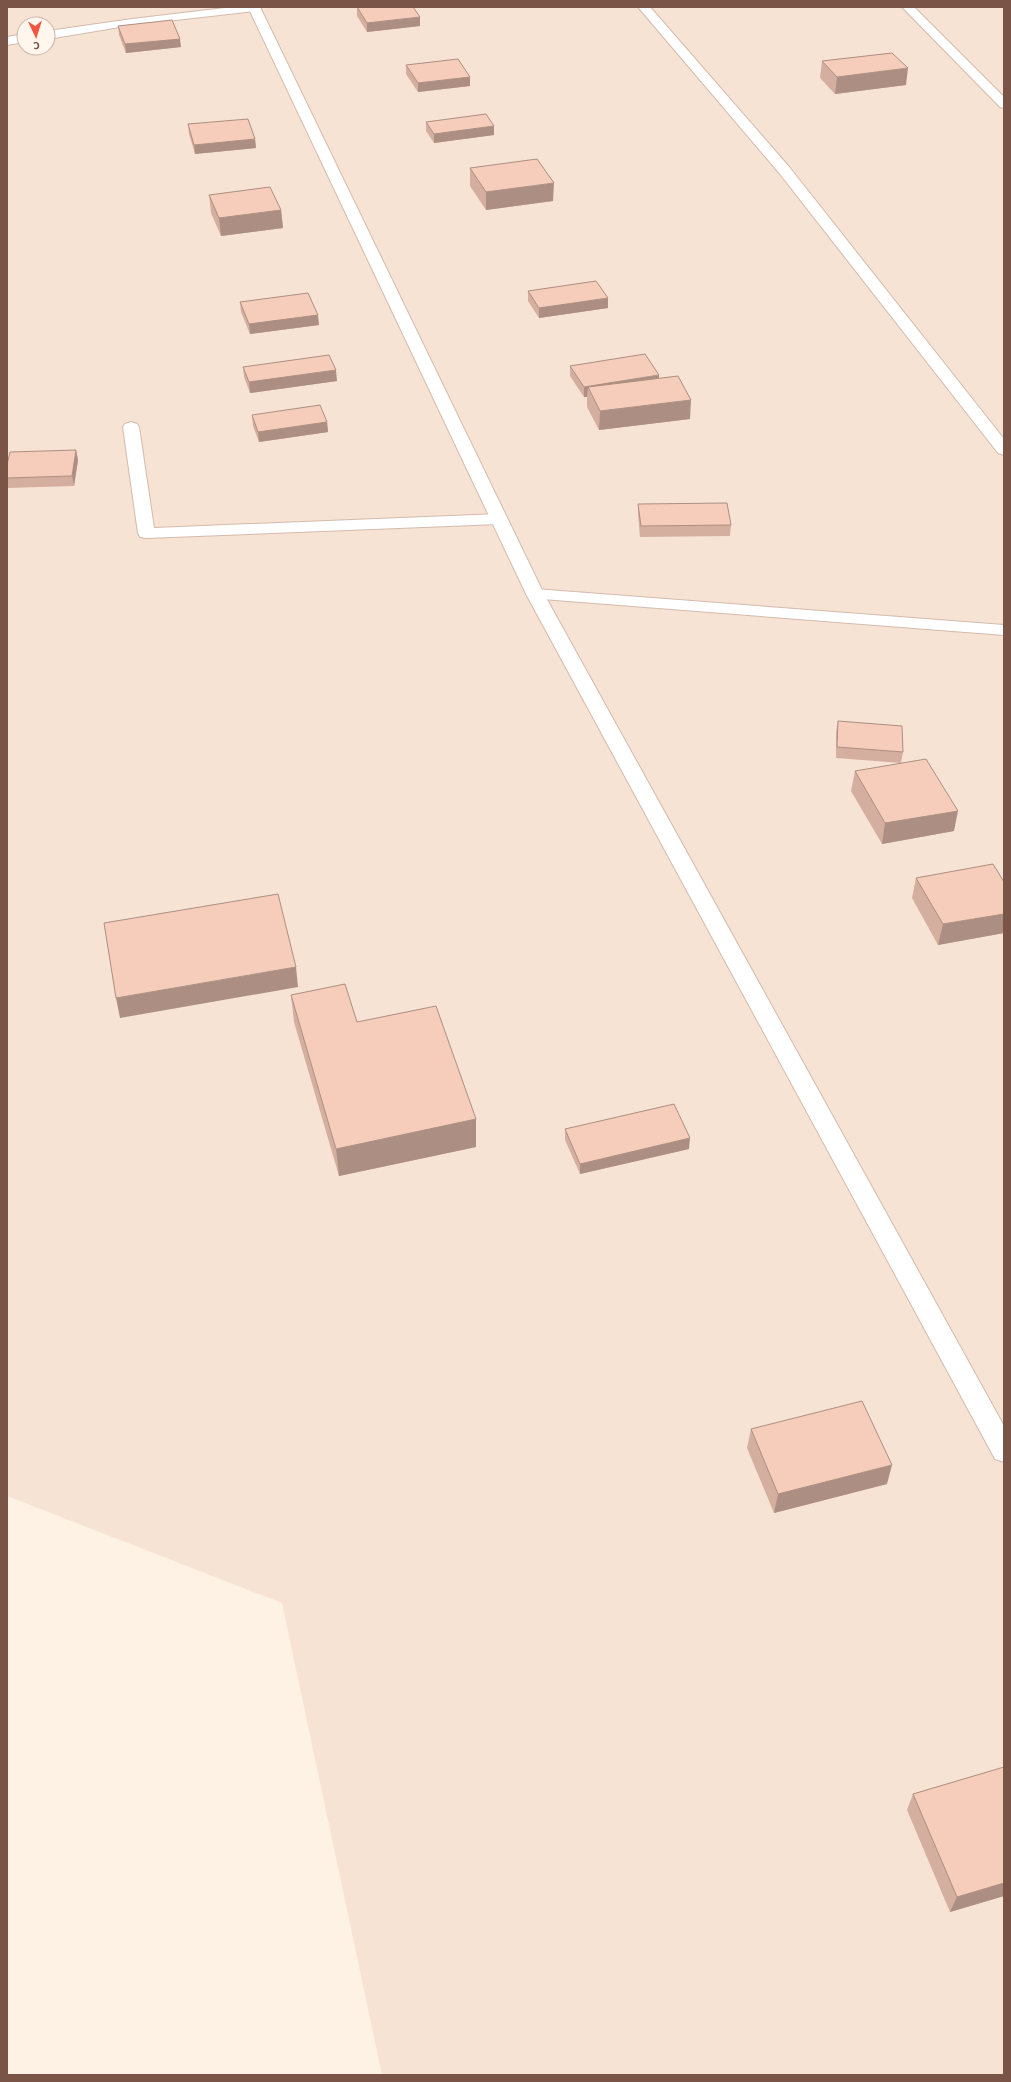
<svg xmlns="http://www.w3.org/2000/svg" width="1011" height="2082" viewBox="0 0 1011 2082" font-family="'Source Sans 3',sans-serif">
	<rect width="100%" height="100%" fill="#fef2e5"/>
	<path fill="#f7e3d3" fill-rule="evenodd" d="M7,7H1004V2075H382L282,1603L7,1496ZM24,24H48V48H24Z"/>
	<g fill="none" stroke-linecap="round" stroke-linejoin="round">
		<g stroke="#d4baac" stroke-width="2">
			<g id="minor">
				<polygon points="233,7 261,8 255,11 132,25 48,39 48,31 132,19"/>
				<polygon points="638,7 650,7 790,168 1004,439 1004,455 998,453 780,174"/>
				<polygon points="902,7 914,7 1004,97 1004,108 1000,107"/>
				<polygon points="24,34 24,42 7,45 7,37"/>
				<polygon points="131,422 137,424 139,427 154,528 499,514 505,515 507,519 505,523 499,524 146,538 140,537 138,533 123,427 125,424"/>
				<polygon points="535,589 1004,625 1004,635 529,598 526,594 529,590"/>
			</g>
		</g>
		<g stroke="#d4baac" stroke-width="2">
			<polygon id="tertiary" points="248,7 260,7 544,594 1004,1426 1004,1462 995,1459 526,594"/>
		</g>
		<use href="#minor" fill="#fff" fill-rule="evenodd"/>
		<use href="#tertiary" fill="#fff" fill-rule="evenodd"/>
	</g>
	<g fill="#d4afa0">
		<polygon points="357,7 420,26 367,32 357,16"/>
		<polygon points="118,26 181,47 126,53 119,35"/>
		<polygon points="822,61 906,85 835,94 820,78"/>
		<polygon points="406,65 470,77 470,86 418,92 406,74"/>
		<polygon points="426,122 494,135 434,143 426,131"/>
		<polygon points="188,124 255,139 256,148 195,154 189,134"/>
		<polygon points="470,168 553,201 486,210 470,186"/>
		<polygon points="209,195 281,210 283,228 221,236 211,213"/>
		<polygon points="528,291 608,308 539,318 528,301"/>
		<polygon points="240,302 319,325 250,334 241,312"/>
		<polygon points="570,366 659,379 690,419 599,430 587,407 587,397 584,397 570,376"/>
		<polygon points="243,367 337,381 250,393 244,377"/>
		<polygon points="252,415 327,422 328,432 259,442 253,426"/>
		<polygon points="76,450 78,460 74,486 7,488 7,465"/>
		<polygon points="638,504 731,525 730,536 640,537 638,514"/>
		<polygon points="838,721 903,752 901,763 836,758 836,732"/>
		<polygon points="855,771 954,831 882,844 851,791"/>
		<polygon points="916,878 1004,882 1004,933 938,945 912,898"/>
		<polygon points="291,995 357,1022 476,1119 476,1147 339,1176 294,1022"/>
		<polygon points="565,1129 689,1149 580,1174 565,1140"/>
		<polygon points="751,1429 887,1484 774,1513 747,1448"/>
		<polygon points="1004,1767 1004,1896 950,1912 907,1810 913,1794"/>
	</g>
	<g fill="#ac8f82">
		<polygon points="420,17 420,26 367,32 367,23"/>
		<polygon points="180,39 181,47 126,53 125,44"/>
		<polygon points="908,68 906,85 835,94 837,77"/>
		<polygon points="470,77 470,86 418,92 418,83"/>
		<polygon points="494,126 494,135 434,143 434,134"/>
		<polygon points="255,139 256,148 195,154 194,145"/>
		<polygon points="554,183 553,201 486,210 486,192"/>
		<polygon points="281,210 283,228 221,236 219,218"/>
		<polygon points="608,298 608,308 539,318 539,308"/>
		<polygon points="318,315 319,325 250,334 249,324"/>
		<polygon points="336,370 337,381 250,393 249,382"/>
		<polygon points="659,375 659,385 588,387 587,397 584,397 584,387"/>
		<polygon points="691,400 690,419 599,430 600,411"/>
		<polygon points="327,422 328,432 259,442 258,432"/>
		<polygon points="76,450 78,460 74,486 72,476"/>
		<polygon points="958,811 954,831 882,844 885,823"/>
		<polygon points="1004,914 1004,933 938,945 943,924"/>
		<polygon points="296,967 298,987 120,1018 116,998"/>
		<polygon points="476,1119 476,1147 339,1176 336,1149"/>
		<polygon points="690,1138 689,1149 580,1174 580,1164"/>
		<polygon points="892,1465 887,1484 774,1513 778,1494"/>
		<polygon points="1004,1883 1004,1896 950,1912 957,1897"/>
	</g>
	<g fill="#f6ccba" stroke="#ac8f82">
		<polygon points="357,7 413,7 420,17 367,23"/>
		<polygon points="172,20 180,39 125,44 118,26"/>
		<polygon points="892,53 908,68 837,77 822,61"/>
		<polygon points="458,59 470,77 418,83 406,65"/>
		<polygon points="486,114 494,126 434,134 426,122"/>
		<polygon points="248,119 255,139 194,145 188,124"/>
		<polygon points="537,159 554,183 486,192 470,168"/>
		<polygon points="270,187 281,210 219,218 209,195"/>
		<polygon points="596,281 608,298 539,308 528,291"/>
		<polygon points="308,293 318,315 249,324 240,302"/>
		<polygon points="645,354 659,375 584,387 570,366"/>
		<polygon points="329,355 336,370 249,382 243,367"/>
		<polygon points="678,376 691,400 600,411 588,387"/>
		<polygon points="320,405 327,422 258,432 252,415"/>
		<polygon points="76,450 72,476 7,478 7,465 10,452"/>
		<polygon points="727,503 731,525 641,526 638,504"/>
		<polygon points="838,721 902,726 903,752 837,747"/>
		<polygon points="926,759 958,811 885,823 855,771"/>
		<polygon points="993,864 1004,882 1004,914 943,924 916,878"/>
		<polygon points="278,894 296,967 116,998 104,923"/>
		<polygon points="345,984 357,1022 436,1006 476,1119 336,1149 291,995"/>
		<polygon points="674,1104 690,1138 580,1164 565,1129"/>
		<polygon points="862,1401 892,1465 778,1494 751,1429"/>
		<polygon points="1004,1767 1004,1883 957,1897 913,1794"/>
	</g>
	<rect width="1011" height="2082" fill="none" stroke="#7a5447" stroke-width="16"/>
	<g transform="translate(36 36) rotate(176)"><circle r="19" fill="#fff6ed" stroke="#cab5ab"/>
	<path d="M0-3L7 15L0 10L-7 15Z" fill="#f3553f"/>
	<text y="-6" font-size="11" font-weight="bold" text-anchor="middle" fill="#7a5447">С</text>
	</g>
</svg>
